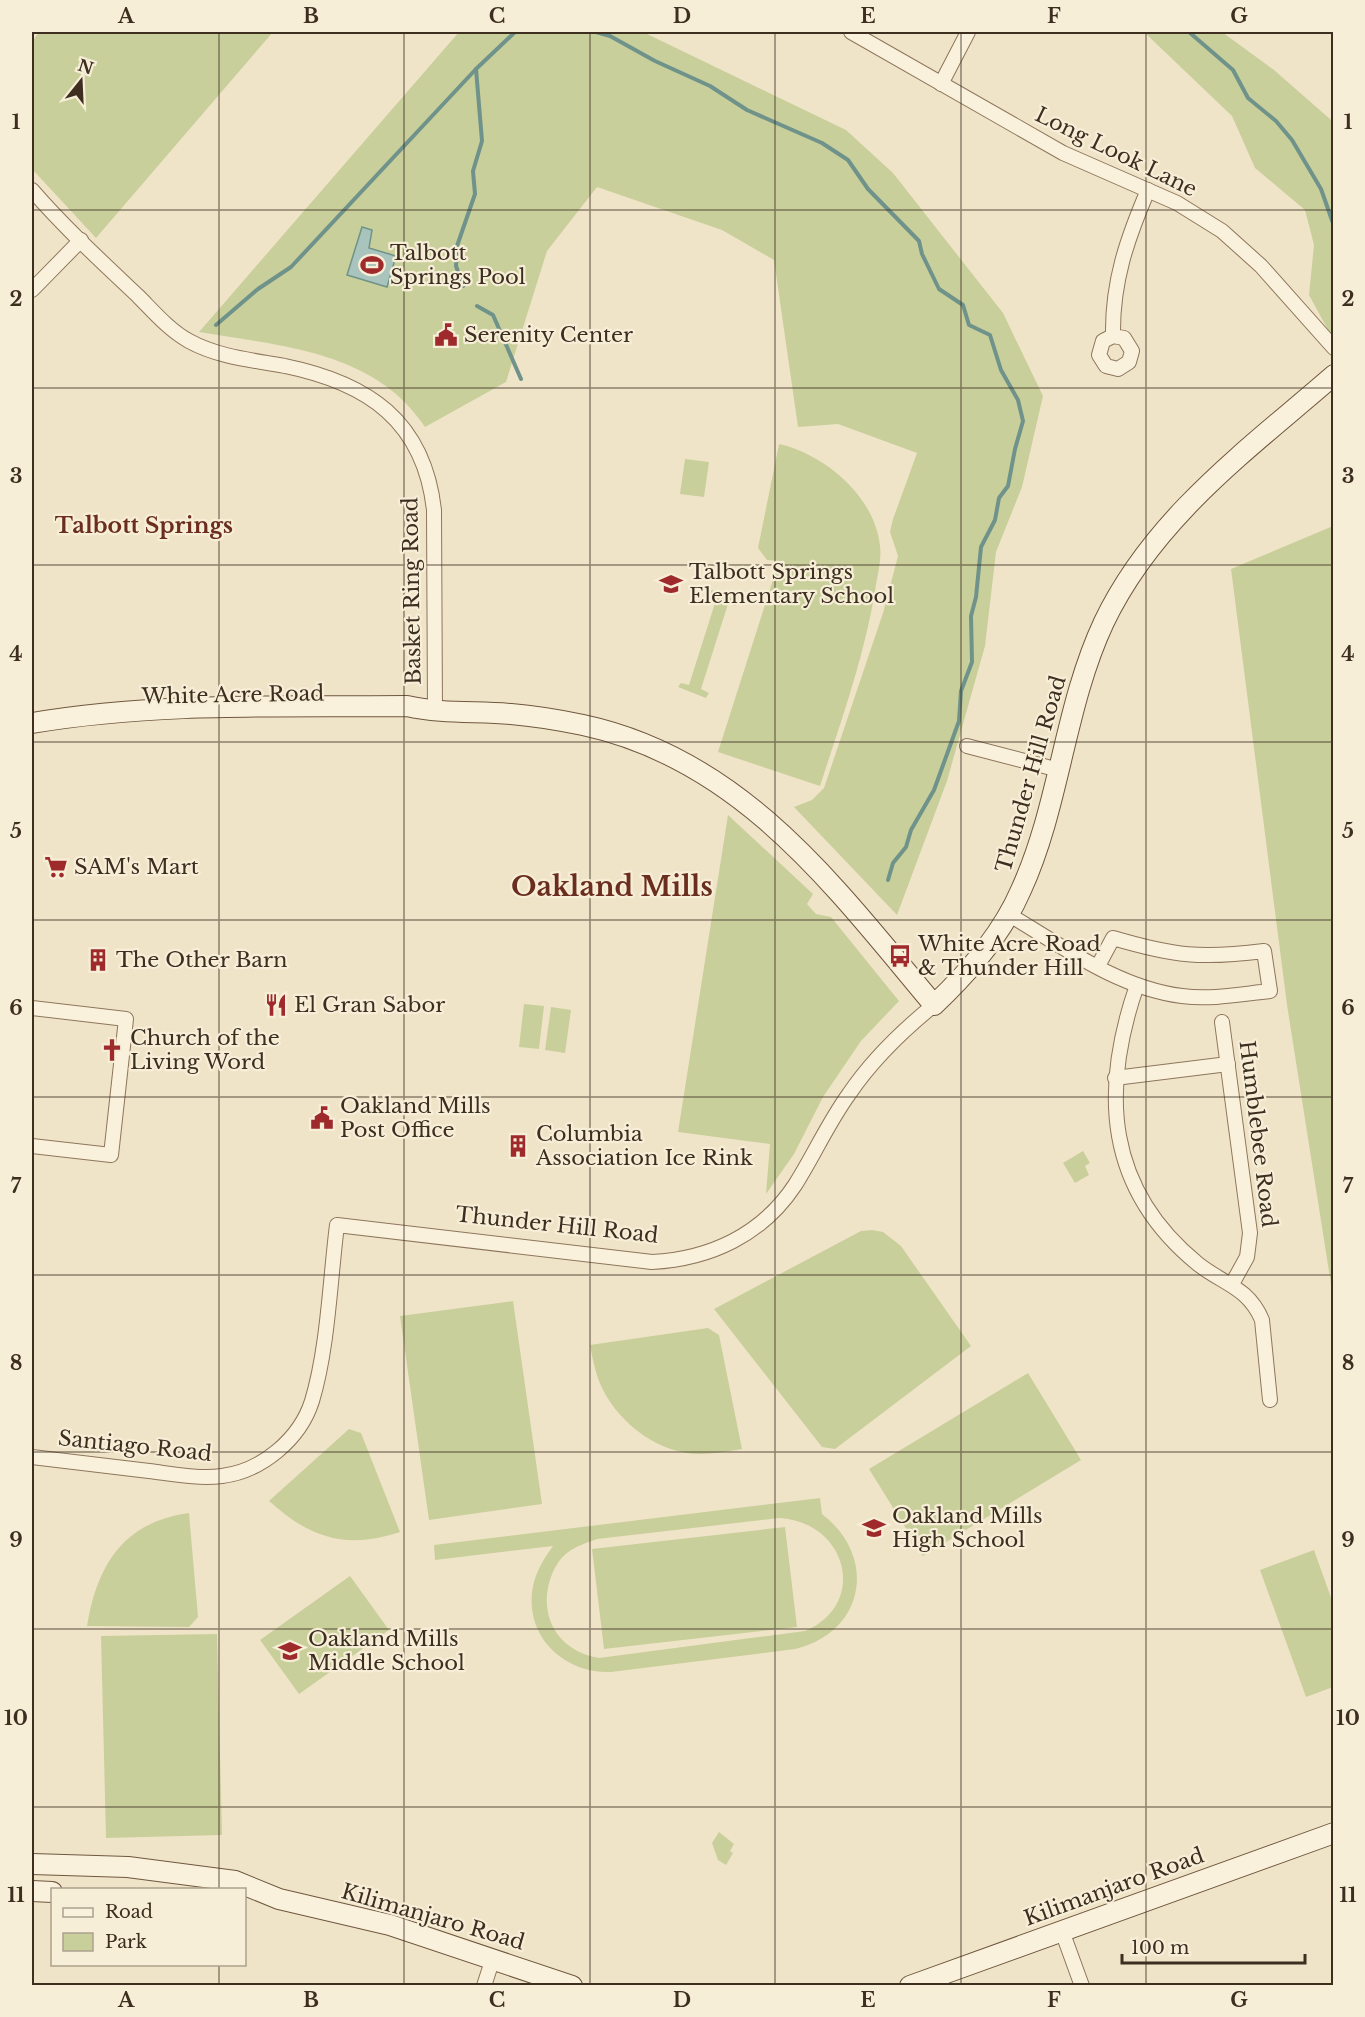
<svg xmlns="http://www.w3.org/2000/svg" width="1365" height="2017" viewBox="0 0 1365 2017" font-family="'Libre Baskerville',serif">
	<rect width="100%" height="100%" fill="#f0e4c8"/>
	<g fill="#c9cf9b" fill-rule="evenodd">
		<polygon points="39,32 273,32 96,238 32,169 32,42"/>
		<path d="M459,32H643L846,130L893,173L1003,313L1043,396L1022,487L996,552L985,646L947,781L897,915L794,807L812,800L824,788L883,613L898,556L890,532L893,519L917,453L838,424L798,427L774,260L722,230L597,187L547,251L506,382L425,427C375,351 281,346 199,332Z"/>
		<polygon points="1144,32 1222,32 1274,70 1330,119 1334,125 1333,339 1309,295 1314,245 1305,210 1255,168 1232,116"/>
		<path d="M779,444C824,454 875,496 880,546C882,559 877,577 875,591C864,658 841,721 820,786L718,752L779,561L767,560L758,548Z"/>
		<polygon points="685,459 709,462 704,497 680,494"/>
		<polygon points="1333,526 1333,1297 1287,1005 1231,569"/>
		<polygon points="712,590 739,601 736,606 728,604 701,689 709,693 706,698 678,687 681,683 689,685 716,600 707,595"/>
		<polygon points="728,815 813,894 807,904 816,914 831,917 899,1001 861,1041 823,1097 794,1154 766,1194 770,1144 678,1132"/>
		<polygon points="524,1004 544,1006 539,1049 519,1047"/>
		<polygon points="551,1007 571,1010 565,1053 545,1050"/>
		<polygon points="1083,1151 1090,1163 1085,1166 1089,1175 1075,1183 1063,1163"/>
		<polygon points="872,1230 883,1232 901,1246 971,1346 835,1449 822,1447 714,1309 861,1231"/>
		<polygon points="513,1301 542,1504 429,1520 400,1316"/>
		<path d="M708,1328L719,1335L742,1449C728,1451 714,1454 700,1454C660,1454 621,1425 603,1390C596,1376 593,1361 590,1345Z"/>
		<polygon points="1028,1373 1081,1460 923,1556 869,1469"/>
		<path d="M349,1429L361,1433L400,1532C346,1550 310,1538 269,1501Z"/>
		<path d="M820,1498L822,1514C878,1557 865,1632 795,1649L611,1672C562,1674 521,1633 534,1582C538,1568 545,1557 553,1546L435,1560L434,1545ZM780,1518C848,1523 868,1604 805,1631L599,1658C560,1652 538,1618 550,1580C553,1570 559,1559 567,1553C576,1546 586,1543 597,1539Z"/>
		<path d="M189,1513L198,1617L189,1627L87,1626C97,1564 124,1522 189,1513Z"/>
		<polygon points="785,1527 797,1627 604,1649 592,1549"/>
		<polygon points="1314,1550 1333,1603 1333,1687 1306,1697 1260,1570"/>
		<polygon points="350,1576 389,1630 299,1694 260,1640"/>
		<polygon points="217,1634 222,1835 106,1838 101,1636"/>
		<polygon points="719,1832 734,1844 730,1851 733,1853 726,1865 718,1860 712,1843"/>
	</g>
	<polygon fill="#a9c4bc" stroke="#6f938a" stroke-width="1.5" points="362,227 372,230 369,248 396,256 387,287 347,275"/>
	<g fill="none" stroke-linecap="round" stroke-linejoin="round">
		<g stroke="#6f938a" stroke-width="4">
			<polyline points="596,32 610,36 655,61 710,86 747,110 822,143 848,160 868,189 919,241 922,254 939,289 963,305 969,325 990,335 1001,370 1018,400 1023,421 1015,449 1008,486 999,498 995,520 981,547 976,597 971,616 972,662 961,691 959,721 934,790 911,830 906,847 893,863 888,880"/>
			<polyline points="1189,32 1233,70 1248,98 1276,121 1292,140 1321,189 1334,226"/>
			<polyline points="463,286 456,266 457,246 475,194 473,171 482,141 476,69"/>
			<polyline points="477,306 493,315 521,379"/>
			<polyline points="216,325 258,289 291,267 476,69 515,32"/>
		</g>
		<g stroke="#8d765c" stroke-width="16">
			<g id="street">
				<polyline points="851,32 1063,153 1177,203 1222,231 1261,266 1334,348"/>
				<polyline points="941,84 968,32"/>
				<path d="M32,190C64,227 101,261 138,296C153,311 169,330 189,341C218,357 252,360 285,366C368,383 424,421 434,510L435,713"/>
				<polyline points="32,290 81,240"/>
				<path d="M1113,336L1103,341L1099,355L1106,366L1118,369L1129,362L1132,351L1124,338L1113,336C1112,282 1127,239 1148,190"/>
				<polyline points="967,746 1059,770"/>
				<path d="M1008,914C1062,946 1118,988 1182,996C1211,1000 1241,994 1270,991L1264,951C1201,959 1174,956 1113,938L1098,966"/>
				<path d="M1137,985C1100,1092 1106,1189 1198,1264C1223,1284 1248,1287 1262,1320L1270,1400"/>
				<polyline points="32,1008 126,1019 111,1155 32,1146"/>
				<polyline points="1222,1022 1250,1233 1247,1257 1232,1284"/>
				<polyline points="1115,1078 1228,1064"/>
				<path d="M32,1457C71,1462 110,1466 149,1471C173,1474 198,1479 222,1476C262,1471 300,1439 312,1401C328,1348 330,1280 337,1225L652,1262C710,1259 762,1235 795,1185C814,1155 828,1123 849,1094C872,1060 902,1031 934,1005"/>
				<polyline points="1062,1931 1082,1986"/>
				<polyline points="484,1986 493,1958"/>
			</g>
		</g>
		<g stroke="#6f573f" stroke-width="22">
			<g id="secondary">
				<path d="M32,723C155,702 282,707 407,706C442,714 475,711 511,714C535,716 559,720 583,725C742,759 835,887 934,1005C968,973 1002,934 1021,890C1060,805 1064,707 1104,622C1154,517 1249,449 1334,375"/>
				<polyline points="32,1864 128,1867 235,1881 279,1899 390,1925 572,1986"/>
				<polyline points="32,1891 52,1892"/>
				<polyline points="910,1986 1334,1833"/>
			</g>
		</g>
		<use href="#street" stroke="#faf1dc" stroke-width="14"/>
		<use href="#secondary" stroke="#faf1dc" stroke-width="20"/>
	</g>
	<path fill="none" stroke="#3d2e20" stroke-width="1.5" stroke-opacity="0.55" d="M219,32V1890M404,32V1986M590,32V1986M775,32V1986M961,32V1986M1146,32V1986M32,210H1334M32,388H1334M32,565H1334M32,742H1334M32,920H1334M32,1097H1334M32,1275H1334M32,1452H1334M32,1629H1334M32,1807H1334M219,1964V1986"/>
	<defs>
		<g id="stadium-bare" transform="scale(1.8)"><path d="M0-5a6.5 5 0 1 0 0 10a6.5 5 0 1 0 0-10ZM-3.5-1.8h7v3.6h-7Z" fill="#9e2a2b" stroke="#f7eed8" stroke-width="2.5" paint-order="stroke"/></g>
		<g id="civic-bare" transform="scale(1.8)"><path d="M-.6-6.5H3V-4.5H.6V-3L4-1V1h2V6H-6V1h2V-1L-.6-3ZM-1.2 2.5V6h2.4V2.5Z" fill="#9e2a2b" stroke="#f7eed8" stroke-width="2.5" paint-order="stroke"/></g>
		<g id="school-bare" transform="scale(1.8)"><path d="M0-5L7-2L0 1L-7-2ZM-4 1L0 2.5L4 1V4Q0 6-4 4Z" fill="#9e2a2b" stroke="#f7eed8" stroke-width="2.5" paint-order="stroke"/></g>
		<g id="supermarket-bare" transform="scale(1.8)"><path d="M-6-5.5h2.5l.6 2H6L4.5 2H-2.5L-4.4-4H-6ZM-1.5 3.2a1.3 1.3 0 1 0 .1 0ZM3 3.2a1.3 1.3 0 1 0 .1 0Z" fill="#9e2a2b" stroke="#f7eed8" stroke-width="2.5" paint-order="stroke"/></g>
		<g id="bus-bare" transform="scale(1.8)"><path d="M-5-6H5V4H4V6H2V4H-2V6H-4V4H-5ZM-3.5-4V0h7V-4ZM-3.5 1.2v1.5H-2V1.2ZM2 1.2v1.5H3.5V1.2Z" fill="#9e2a2b" stroke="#f7eed8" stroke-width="2.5" paint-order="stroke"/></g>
		<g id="building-bare" transform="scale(1.8)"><path d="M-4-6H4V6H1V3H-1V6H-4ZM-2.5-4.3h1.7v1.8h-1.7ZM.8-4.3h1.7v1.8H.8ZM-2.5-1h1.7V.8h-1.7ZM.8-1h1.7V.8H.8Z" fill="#9e2a2b" stroke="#f7eed8" stroke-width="2.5" paint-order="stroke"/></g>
		<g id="restaurant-bare" transform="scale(1.8)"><path d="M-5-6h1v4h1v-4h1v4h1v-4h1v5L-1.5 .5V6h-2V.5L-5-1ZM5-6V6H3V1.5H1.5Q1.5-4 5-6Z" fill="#9e2a2b" stroke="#f7eed8" stroke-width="2.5" paint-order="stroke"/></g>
		<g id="church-bare" transform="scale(1.8)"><path d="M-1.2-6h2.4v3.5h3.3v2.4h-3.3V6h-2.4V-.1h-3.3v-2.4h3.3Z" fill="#9e2a2b" stroke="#f7eed8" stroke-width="2.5" paint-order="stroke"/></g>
	</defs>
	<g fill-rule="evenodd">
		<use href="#stadium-bare" x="372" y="265"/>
		<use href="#civic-bare" x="446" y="335"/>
		<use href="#school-bare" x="671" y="584"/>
		<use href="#supermarket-bare" x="56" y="867"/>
		<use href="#bus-bare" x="900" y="956"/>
		<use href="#building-bare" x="98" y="960"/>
		<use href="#restaurant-bare" x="276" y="1005"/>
		<use href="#church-bare" x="112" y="1050"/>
		<use href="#civic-bare" x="322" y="1118"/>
		<use href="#building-bare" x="518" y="1146"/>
		<use href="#school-bare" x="874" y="1528"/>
		<use href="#school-bare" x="290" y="1651"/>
	</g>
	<g text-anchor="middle" stroke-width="4.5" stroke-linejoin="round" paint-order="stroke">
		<g font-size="21" fill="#3d2e20" stroke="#f7eed8">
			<text transform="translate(1116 152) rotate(26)" y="7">Long Look Lane</text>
			<text transform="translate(412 591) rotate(-91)" y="7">Basket Ring Road</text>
			<text transform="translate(233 695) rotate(-1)" y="7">White Acre Road</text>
			<text transform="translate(1031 774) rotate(-74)" y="7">Thunder Hill Road</text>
			<text transform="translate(1258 1134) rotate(83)" y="7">Humblebee Road</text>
			<text transform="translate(557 1225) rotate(6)" y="7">Thunder Hill Road</text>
			<text transform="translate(135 1446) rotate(6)" y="7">Santiago Road</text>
			<text transform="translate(1114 1887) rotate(-20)" y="7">Kilimanjaro Road</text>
			<text transform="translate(433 1917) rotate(16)" y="7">Kilimanjaro Road</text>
		</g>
		<g font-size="21" fill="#3d2e20" stroke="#f7eed8" text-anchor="start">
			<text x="390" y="260">Talbott<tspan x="390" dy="24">Springs Pool</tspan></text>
			<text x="464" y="342">Serenity Center</text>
			<text x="689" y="579">Talbott Springs<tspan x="689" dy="24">Elementary School</tspan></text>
			<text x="74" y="874">SAM's Mart</text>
			<text x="918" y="951">White Acre Road<tspan x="918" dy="24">&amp; Thunder Hill</tspan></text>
			<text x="116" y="967">The Other Barn</text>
			<text x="294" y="1012">El Gran Sabor</text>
			<text x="130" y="1045">Church of the<tspan x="130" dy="24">Living Word</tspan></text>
			<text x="340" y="1113">Oakland Mills<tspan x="340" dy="24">Post Office</tspan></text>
			<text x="536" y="1141">Columbia<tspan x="536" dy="24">Association Ice Rink</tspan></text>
			<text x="892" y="1523">Oakland Mills<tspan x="892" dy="24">High School</tspan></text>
			<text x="308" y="1646">Oakland Mills<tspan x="308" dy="24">Middle School</tspan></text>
		</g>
		<g font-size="22" font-weight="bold" fill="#6b2e1e" stroke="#f7eed8">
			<text x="144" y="533">Talbott Springs</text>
		</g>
		<g font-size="27" font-weight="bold" fill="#6b2e1e" stroke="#f7eed8">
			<text x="612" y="896">Oakland Mills</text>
		</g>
	</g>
	<rect width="1365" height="2017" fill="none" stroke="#f7eed8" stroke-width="66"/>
	<rect x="51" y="1888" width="195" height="78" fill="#f7eed8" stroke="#ada18e" stroke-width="1.5"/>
	<rect x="63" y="1908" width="30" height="9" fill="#faf1dc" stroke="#ada18e" stroke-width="1.5"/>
	<text x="105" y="1918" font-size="18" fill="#3d2e20">Road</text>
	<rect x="63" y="1933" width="30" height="18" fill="#c9cf9b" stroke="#ada18e" stroke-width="1.5"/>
	<text x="105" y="1948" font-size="18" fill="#3d2e20">Park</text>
	<g transform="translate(81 81) rotate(18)" stroke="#f7eed8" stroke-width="4.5" paint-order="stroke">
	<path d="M0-4.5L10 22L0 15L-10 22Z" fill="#3d2e20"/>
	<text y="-9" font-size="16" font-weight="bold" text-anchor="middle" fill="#3d2e20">N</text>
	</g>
	<path d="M1122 1954v9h183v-9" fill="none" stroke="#3d2e20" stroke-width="3"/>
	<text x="1131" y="1954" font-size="18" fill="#3d2e20" stroke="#f7eed8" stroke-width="4.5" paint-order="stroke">100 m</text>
	<rect x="33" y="33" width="1299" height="1951" fill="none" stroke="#3d2e20" stroke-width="2"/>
	<g font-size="20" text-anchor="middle" font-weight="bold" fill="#3d2e20">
		<text x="126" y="23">A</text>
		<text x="311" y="23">B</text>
		<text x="497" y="23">C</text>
		<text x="682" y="23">D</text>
		<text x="868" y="23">E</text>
		<text x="1054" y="23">F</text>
		<text x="1239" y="23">G</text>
		<text x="16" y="129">1</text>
		<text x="1348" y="129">1</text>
		<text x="16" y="306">2</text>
		<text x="1348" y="306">2</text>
		<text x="16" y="483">3</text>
		<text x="1348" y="483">3</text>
		<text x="16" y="661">4</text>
		<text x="1348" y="661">4</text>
		<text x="16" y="838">5</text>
		<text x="1348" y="838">5</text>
		<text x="16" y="1015">6</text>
		<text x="1348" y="1015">6</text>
		<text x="16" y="1193">7</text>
		<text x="1348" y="1193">7</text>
		<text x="16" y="1370">8</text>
		<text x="1348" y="1370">8</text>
		<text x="16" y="1547">9</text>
		<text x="1348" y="1547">9</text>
		<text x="16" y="1725">10</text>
		<text x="1348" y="1725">10</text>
		<text x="16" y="1902">11</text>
		<text x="1348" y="1902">11</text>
		<text x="126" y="2007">A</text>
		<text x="311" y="2007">B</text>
		<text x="497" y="2007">C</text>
		<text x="682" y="2007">D</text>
		<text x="868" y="2007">E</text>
		<text x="1054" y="2007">F</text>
		<text x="1239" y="2007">G</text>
	</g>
</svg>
